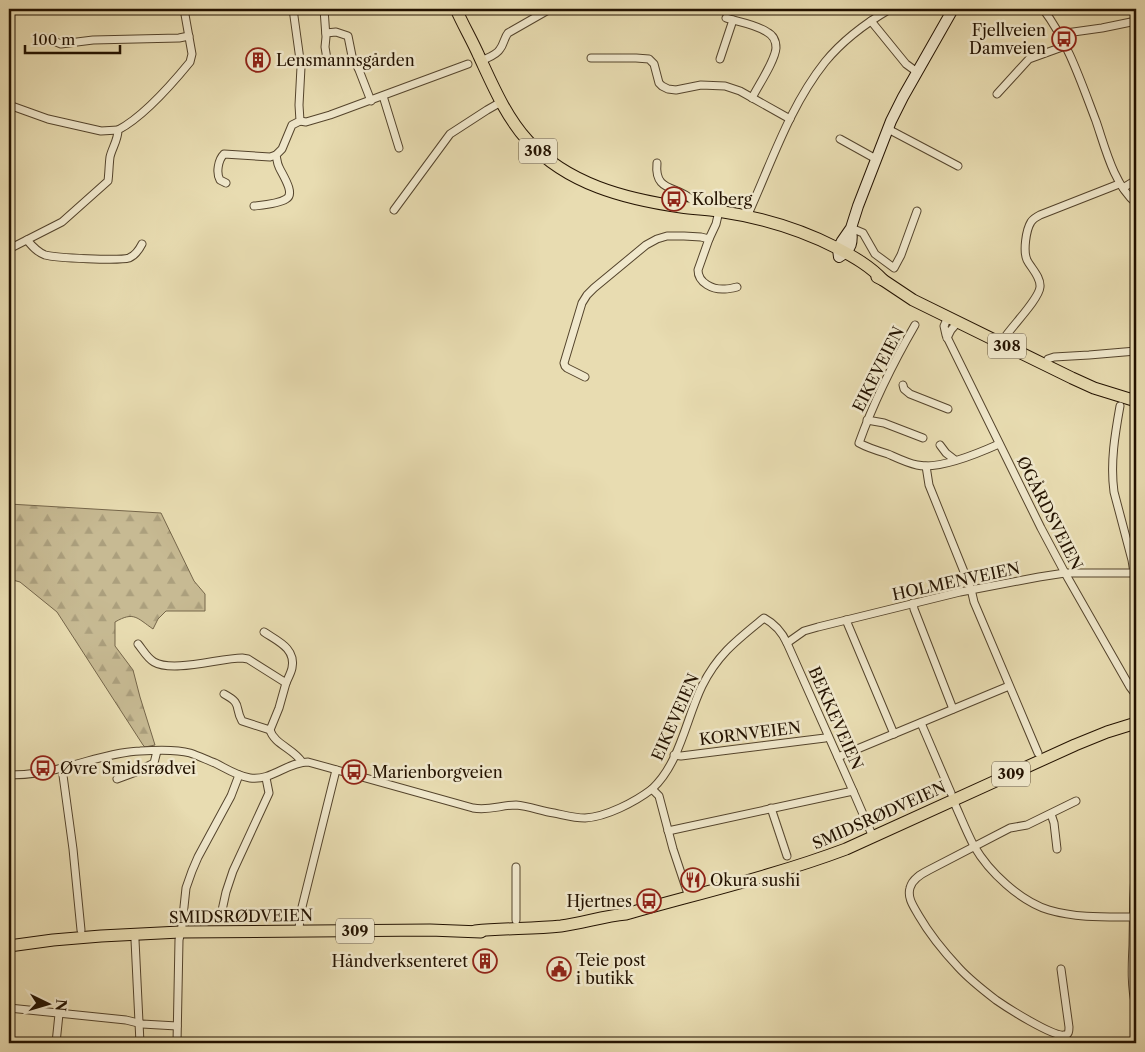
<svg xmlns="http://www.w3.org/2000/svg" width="1145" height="1052" viewBox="0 0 1145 1052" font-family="'Libre Caslon Text',serif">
	<defs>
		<pattern id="forest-firs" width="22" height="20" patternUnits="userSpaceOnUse" patternTransform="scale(1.25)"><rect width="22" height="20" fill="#c7ba93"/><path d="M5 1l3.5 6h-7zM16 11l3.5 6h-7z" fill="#ab9f7d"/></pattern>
	</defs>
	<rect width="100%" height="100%" fill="#e8dcb1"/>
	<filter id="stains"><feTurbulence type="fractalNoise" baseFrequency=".004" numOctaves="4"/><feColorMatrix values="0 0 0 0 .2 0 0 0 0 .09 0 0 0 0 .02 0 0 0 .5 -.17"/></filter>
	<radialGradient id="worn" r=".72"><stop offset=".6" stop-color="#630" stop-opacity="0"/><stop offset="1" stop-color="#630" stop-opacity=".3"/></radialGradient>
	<path fill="url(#forest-firs)" stroke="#75664a" d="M9,504L161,513L194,581L205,594V611H166L158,619L153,629C137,618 134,611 115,622V646L133,670L140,697L155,745L145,747L143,745L57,612L20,582L9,579Z"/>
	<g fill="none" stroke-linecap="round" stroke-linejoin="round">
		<g stroke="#54442c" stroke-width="9">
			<g id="street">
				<polyline points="324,9 326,37 325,47 327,59"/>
				<path d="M1043,9C1068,42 1081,82 1096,121C1105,147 1114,185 1136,203"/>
				<path d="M726,18C739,22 755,24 767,32C773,35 776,41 776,48C775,61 758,86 752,98"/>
				<polyline points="871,21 906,64 917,72"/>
				<polyline points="326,33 336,32 348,36 352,56 359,70 371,101"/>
				<polyline points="1059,34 1102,28 1136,21"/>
				<polyline points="49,39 61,44 93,40 179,38 189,36"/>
				<polyline points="591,58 636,58 649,59 654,64 659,83 662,86 668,89 676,90 701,85 725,86 740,91 790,119"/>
				<polyline points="720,59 733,20"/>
				<path d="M481,61C487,58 497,55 500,49C504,44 504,38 508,33L550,9"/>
				<polyline points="997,94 1029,59 1065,46"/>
				<polyline points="383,96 399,148"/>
				<polyline points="9,105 48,119 101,131 118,130"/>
				<polyline points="300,121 306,122 330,115 468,64"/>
				<polyline points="888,129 958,166"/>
				<polyline points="840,139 876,159"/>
				<path d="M657,163C654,193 677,185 692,200"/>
				<path d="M226,183L220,180C216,173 218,160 224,154L270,157L276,155"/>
				<polyline points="1123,188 1136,180"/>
				<path d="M254,206C263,205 278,204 286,199C296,194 282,174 279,167C277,163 277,159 276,155L282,149L292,125L300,121L299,105L301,67L293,9"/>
				<polyline points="394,210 450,134 487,110 501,102"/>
				<path d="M749,212C772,161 790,106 825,62C843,40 866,23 890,9"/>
				<polyline points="851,228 863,233 875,254 894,268 901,255 917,211"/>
				<path d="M709,239L698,270C698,283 713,290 725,289C729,289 733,288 737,287"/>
				<path d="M27,240C32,246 37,252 45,255C56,258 119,261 129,258C136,255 139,250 142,244"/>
				<path d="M9,249L62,222L108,181C109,173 109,165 110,157C112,148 118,140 118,130C143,117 172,84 190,62L192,54L184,9"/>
				<polyline points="948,317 944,326 946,335 1041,528 1065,573 1130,687 1136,695"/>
				<path d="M915,325C893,363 874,401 859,443C868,448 878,451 888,454C897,458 907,463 917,465C939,470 979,453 999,444"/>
				<path d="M1005,337C1013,325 1039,299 1040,287C1041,277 1031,268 1027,260C1023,251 1026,230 1031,222C1033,219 1036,217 1040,215L1119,184"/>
				<polyline points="947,338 951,330 958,322"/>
				<polyline points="1048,359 1054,357 1089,355 1136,351"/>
				<polyline points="585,377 567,368 565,366 564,363 582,303 587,295 594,288 646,245 657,239 667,236 684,236 701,237 709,239 716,224 719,211"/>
				<polyline points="903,385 904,389 910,394 948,409"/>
				<path d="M1120,406C1115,434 1110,463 1114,492L1132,560L1134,573"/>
				<polyline points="867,420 884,423 923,438"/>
				<polyline points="940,445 946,453 955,460"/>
				<polyline points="926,466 929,485 971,589 974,602 1038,753"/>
				<polyline points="913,603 914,609 953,709"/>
				<polyline points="846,620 894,734"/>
				<path d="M264,632C277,641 296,648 292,668C291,673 288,678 286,683"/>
				<polyline points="787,643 804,631 818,627 960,592 1039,577 1065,573 1136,573"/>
				<path d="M138,644C143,650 147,658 154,662C173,673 220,658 242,658L248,659L286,683L279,708L270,730C274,744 294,749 302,762"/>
				<path d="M224,694C243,704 234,707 242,721L270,730"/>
				<polyline points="921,723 951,793"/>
				<polyline points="674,755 681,756 825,738 828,736"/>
				<polyline points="838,757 1009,686"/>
				<polyline points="62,768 73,849 81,930"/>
				<path d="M9,775C29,775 50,772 69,766C93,760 116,752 140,751C155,750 176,749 190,753C199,756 207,760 215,763C227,769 237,776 250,778C272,781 287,762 308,762L473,808C489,811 501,805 516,805C529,806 541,811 554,813C564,815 574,818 585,818C606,817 635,802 652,789"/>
				<polyline points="117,779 136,772 154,763 157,751"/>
				<path d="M953,800C960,815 966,831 974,846C989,872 1020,901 1049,910C1076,918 1105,917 1133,917"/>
				<polyline points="771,808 787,856"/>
				<polyline points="1051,814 1054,823 1057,849"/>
				<polyline points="668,831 853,791"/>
				<path d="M1136,852C1134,883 1133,914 1133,945C1132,966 1131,987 1136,1007"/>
				<path d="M689,897L673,849L659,796L652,789C680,763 686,719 702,686C718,654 737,640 764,618C775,624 782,632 787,643L853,791L873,837"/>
				<polyline points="221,915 226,892 233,871 269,793 266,778"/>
				<polyline points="516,920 516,867"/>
				<polyline points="299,931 300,915 336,770"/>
				<polyline points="135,940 140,1043"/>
				<path d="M1061,969L1069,1027C1069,1031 1069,1035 1064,1035C1053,1037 1006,1007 996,1000C983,990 970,980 959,968C944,952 930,935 919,916C914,907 907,898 910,888C912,879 921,874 929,870L1010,828L1027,825L1076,801"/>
				<polyline points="9,1008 126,1020 142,1024 177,1026"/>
				<polyline points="56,1043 59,1014"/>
				<polyline points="177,1043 179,940 182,926 186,888 192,871 198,857 231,796 239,775"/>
			</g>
		</g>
		<g stroke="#231200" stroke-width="12">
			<path id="secondary" d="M851,228C853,242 852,250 839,257L838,249L842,241L851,228L858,206L891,121L903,97L953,9"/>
		</g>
		<g stroke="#231200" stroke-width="13">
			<g id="primary">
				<path d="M456,9C463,25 472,40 479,56C493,86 506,117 528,141C567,184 625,199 681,207C693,209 706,209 718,211C759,217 800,229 837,248C854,257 870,266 883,280"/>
				<polyline points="877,277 883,280 913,300 1072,378 1094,388 1136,401"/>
				<path d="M475,931C504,928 532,929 561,926C583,923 604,916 626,914C700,893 774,876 846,849L1075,745L1107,732L1136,723"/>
				<polyline points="9,946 53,940 101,936 180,932 430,930 481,932"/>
			</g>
		</g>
		<use href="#street" stroke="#f0e8cc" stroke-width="7"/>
		<use href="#secondary" stroke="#f0e8cc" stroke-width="10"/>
		<use href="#primary" stroke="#e8dcb1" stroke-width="11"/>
	</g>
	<defs>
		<g id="bus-ring" transform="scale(1.25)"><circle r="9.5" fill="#f0e8cc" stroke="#8f2418" stroke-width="1.5"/><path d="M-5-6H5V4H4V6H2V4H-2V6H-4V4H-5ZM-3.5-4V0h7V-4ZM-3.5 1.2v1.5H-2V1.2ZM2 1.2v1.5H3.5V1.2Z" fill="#8f2418"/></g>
		<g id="building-ring" transform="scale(1.25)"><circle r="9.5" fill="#f0e8cc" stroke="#8f2418" stroke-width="1.5"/><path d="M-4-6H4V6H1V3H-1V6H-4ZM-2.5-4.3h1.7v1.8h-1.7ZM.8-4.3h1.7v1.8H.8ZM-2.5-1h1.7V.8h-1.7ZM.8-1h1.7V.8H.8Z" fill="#8f2418"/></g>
		<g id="restaurant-ring" transform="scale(1.25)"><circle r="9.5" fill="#f0e8cc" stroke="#8f2418" stroke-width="1.5"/><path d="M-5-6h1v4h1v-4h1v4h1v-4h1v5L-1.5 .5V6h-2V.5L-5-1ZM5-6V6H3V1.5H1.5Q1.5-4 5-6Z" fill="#8f2418"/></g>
		<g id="civic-ring" transform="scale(1.25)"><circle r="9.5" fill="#f0e8cc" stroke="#8f2418" stroke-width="1.5"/><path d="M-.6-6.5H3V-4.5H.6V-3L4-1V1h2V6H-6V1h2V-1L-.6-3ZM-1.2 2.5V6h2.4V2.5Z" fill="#8f2418"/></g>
	</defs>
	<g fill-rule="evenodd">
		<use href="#bus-ring" x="1064" y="39"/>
		<use href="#building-ring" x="258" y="60"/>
		<use href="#bus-ring" x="674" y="199"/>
		<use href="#bus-ring" x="43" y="768"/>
		<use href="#bus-ring" x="354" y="772"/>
		<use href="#restaurant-ring" x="693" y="880"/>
		<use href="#bus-ring" x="649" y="901"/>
		<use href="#building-ring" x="485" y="961"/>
		<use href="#civic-ring" x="559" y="969"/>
	</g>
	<g text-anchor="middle" stroke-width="5" stroke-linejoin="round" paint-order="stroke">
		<g fill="#f0e8cc" stroke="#60523d" stroke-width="1">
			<rect x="519" y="138.5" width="38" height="25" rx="4"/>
			<rect x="988" y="333.5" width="38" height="25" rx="4"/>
			<rect x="992" y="761.5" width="38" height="25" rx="4"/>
			<rect x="336" y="918.5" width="38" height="25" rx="4"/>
		</g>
		<g font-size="15" font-weight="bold" fill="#231200">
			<text x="538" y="156">308</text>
			<text x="1007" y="351">308</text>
			<text x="1011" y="779">309</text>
			<text x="355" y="936">309</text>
		</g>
		<g font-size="16" fill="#231200" stroke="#f0e8cc" text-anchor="start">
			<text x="1046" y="36" text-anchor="end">Fjellveien<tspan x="1046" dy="18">Damveien</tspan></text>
			<text x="276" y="66">Lensmannsgården</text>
			<text x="692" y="205">Kolberg</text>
			<text x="60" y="774">Øvre Smidsrødvei</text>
			<text x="372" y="778">Marienborgveien</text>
			<text x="710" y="886">Okura sushi</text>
			<text x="632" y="907" text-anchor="end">Hjertnes</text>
			<text x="576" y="966">Teie post<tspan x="576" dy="18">i butikk</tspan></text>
			<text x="468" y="967" text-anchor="end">Håndverksenteret</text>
		</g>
		<g font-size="16" fill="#231200" stroke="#f0e8cc">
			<text transform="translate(878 369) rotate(-63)" y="6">EIKEVEIEN</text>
			<text transform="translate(1050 513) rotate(63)" y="6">ØGÅRDSVEIEN</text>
			<text transform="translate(956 581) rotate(-12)" y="6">HOLMENVEIEN</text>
			<text transform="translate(675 717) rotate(-66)" y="6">EIKEVEIEN</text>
			<text transform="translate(836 718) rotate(66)" y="6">BEKKEVEIEN</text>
			<text transform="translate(750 733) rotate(-7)" y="6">KORNVEIEN</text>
			<text transform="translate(879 815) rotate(-24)" y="6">SMIDSRØDVEIEN</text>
			<text transform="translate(241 916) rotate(-1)" y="6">SMIDSRØDVEIEN</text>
		</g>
	</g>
	<rect width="1145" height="1052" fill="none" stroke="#e8dcb1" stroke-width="30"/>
	<rect x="10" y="10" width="1125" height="1032" fill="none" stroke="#231200" stroke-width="2.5"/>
	<rect x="15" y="15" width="1115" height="1022" fill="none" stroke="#231200"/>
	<g transform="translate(48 1004) rotate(95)" stroke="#f0e8cc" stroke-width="4" paint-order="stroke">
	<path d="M0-4L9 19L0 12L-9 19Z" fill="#231200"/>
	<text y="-8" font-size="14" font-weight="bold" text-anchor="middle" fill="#231200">N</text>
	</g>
	<path d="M25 45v8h95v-8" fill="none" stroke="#231200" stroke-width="2.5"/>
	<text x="32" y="45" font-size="15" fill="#231200" stroke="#f0e8cc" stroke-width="4" paint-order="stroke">100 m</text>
	<rect width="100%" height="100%" filter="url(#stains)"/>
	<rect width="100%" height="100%" fill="url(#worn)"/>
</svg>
